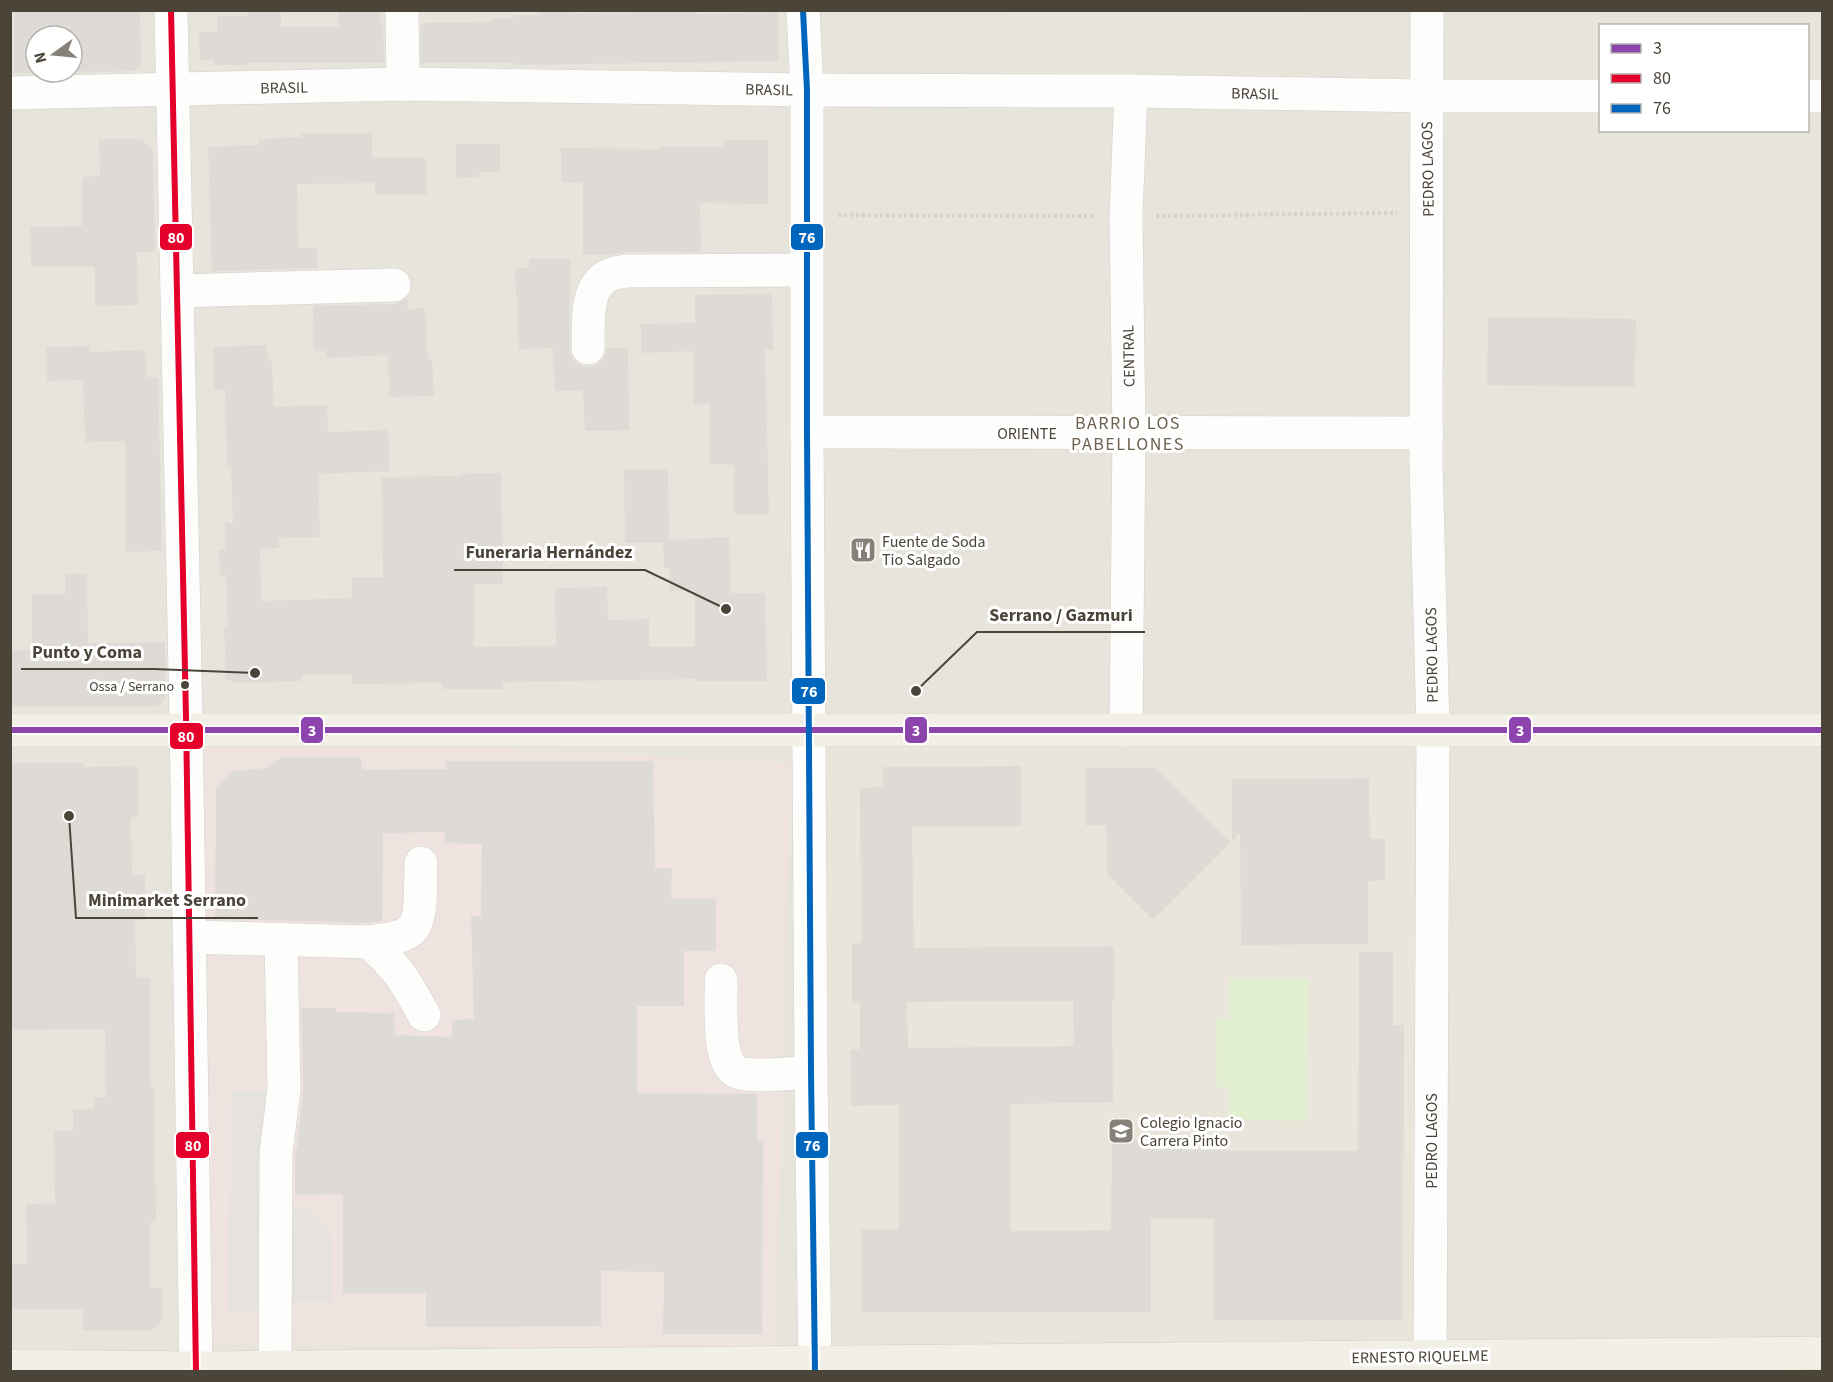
<svg xmlns="http://www.w3.org/2000/svg" width="1833" height="1382" viewBox="0 0 1833 1382" font-family="'Source Sans 3',sans-serif">
	<rect width="100%" height="100%" fill="#f4f2ee"/>
	<path fill="#e7e4dc" fill-rule="evenodd" d="M11,11H1822V1371H11ZM1600,26H1808V130H1600ZM36,36H72V72H36Z"/>
	<g fill="#eae5da">
		<rect x="1007" y="11" width="299" height="69"/>
		<polygon points="1414,745 1417,916 1413,1352 831,1346 822,747"/>
	</g>
	<polygon fill="#eee3df" points="406,743 791,763 776,1349 201,1345 194,745"/>
	<polygon fill="#e1eecf" points="1230,978 1308,979 1307,1121 1229,1120 1229,1087 1217,1087 1217,1018 1230,1018"/>
	<g fill="#e6e3df">
		<polygon points="232,1091 269,1091 265,1312 228,1312"/>
		<polygon points="287,1207 305,1209 330,1232 332,1284 331,1302 288,1302"/>
	</g>
	<g fill="#dedbd6" fill-rule="evenodd">
		<path d="M14,10H140L141,64L135,71L14,73ZM36,36H72V72H36Z"/>
		<polygon points="538,10 572,10 572,13 645,12 645,10 696,10 696,14 778,12 779,61 514,65 514,63 421,63 421,23 492,22 492,18 513,18 513,15 538,15"/>
		<polygon points="281,11 281,27 338,27 338,12 380,12 380,23 383,23 384,63 249,63 249,65 214,65 214,60 200,60 199,32 217,32 217,16 248,16 248,12"/>
		<polygon points="302,133 372,133 372,158 426,158 426,195 375,195 375,183 297,184 298,248 317,247 318,268 212,271 208,147 259,145 259,139 302,137"/>
		<polygon points="99,139 141,139 153,149 155,252 137,252 138,305 95,306 95,267 31,267 30,227 82,226 82,177 100,176"/>
		<polygon points="723,140 768,140 768,204 700,203 701,252 626,252 609,255 583,255 583,183 561,182 561,148 660,149 660,147 723,147"/>
		<polygon points="456,144 500,144 500,172 479,172 479,177 456,178"/>
		<polygon points="529,259 571,259 569,348 571,357 578,364 587,367 597,365 604,358 607,348 628,348 629,430 585,431 583,390 555,391 553,348 519,349 515,268 529,268"/>
		<polygon points="772,294 773,350 765,350 769,514 734,514 734,465 710,464 710,404 694,405 693,351 641,353 641,324 695,323 695,295"/>
		<polygon points="406,299 407,299 408,309 425,308 428,359 432,359 434,396 389,397 388,355 326,358 326,351 314,351 313,306 395,304"/>
		<polygon points="1488,317 1636,319 1635,387 1487,385"/>
		<polygon points="267,345 268,361 272,360 274,407 327,405 328,432 388,430 390,471 318,474 320,537 278,538 279,548 260,549 261,601 352,598 352,577 383,577 382,477 460,476 460,474 501,473 503,584 475,584 474,647 556,646 555,588 607,587 608,620 649,619 649,647 695,647 695,590 670,591 669,568 664,568 663,543 625,543 624,470 668,470 669,540 729,537 731,593 765,593 767,681 697,681 697,679 503,682 503,689 442,689 442,683 352,684 352,675 301,675 301,681 235,683 226,679 224,626 228,627 226,575 220,575 219,550 226,550 225,522 233,524 231,466 227,466 225,390 214,390 213,347"/>
		<polygon points="90,346 90,352 145,350 147,377 158,377 162,551 126,552 125,441 85,442 83,380 47,381 46,347"/>
		<polygon points="65,574 87,574 88,643 165,642 166,697 158,706 10,706 10,650 32,650 32,594 65,594"/>
		<polygon points="282,757 361,757 362,770 446,769 446,761 653,761 655,868 672,868 671,899 716,899 716,951 684,951 684,1006 637,1006 637,1093 757,1094 757,1141 763,1141 762,1334 663,1334 664,1272 601,1271 601,1326 426,1327 426,1293 343,1293 343,1194 295,1195 295,1155 296,1149 297,1149 303,1089 301,1008 336,1008 336,1012 394,1013 395,1035 452,1037 452,1020 474,1019 471,916 481,916 482,844 445,843 445,832 383,833 382,921 367,923 215,919 216,787 234,771 266,768"/>
		<polygon points="10,763 84,763 84,767 138,766 139,817 131,817 132,875 145,875 145,920 135,920 136,978 150,977 150,1086 154,1086 156,1222 150,1223 150,1288 162,1288 162,1318 158,1325 152,1330 83,1330 83,1309 10,1309 10,1264 27,1264 26,1204 55,1203 54,1131 73,1131 73,1109 94,1109 94,1097 106,1097 105,1029 10,1030"/>
		<path d="M1021,766L1022,826L912,827L914,948L1114,946L1115,1001L1112,1000L1113,1102L1010,1104L1011,1231L1111,1230L1112,1140L1189,1141V1150L1358,1151L1359,952H1393V1025H1404L1403,1320H1214V1219L1151,1218V1312H861V1229H899V1105L851,1106L850,1050L860,1049V1003H852V943H861L860,788L883,787V767ZM1073,1001L1074,1046L908,1048L907,1002Z"/>
		<polygon points="1085,768 1156,768 1231,842 1153,920 1107,874 1106,825 1086,826"/>
		<polygon points="1369,778 1370,839 1385,839 1385,880 1368,881 1368,944 1241,945 1240,833 1232,841 1232,779"/>
	</g>
	<g fill="none" stroke-linecap="round" stroke-linejoin="round">
		<g stroke="#d2d0cb" stroke-width="34">
			<g id="minor">
				<polyline points="171,10 186,717 196,1372"/>
				<polyline points="402,10 403,84"/>
				<polyline points="803,10 807,90 807,432 811,1072 815,1372"/>
				<polyline points="1427,10 1426,462 1433,729 1430,1372"/>
				<polyline points="10,93 403,84 807,90 1131,91 1426,96 1600,96"/>
				<polyline points="1808,96 1822,96"/>
				<polyline points="177,291 394,285"/>
				<path d="M588,348C589,326 584,289 607,276C612,273 620,272 626,271L806,270"/>
				<polyline points="807,432 1427,433"/>
				<polyline points="1126,730 1129,433 1126,216 1131,91"/>
				<path d="M189,937L368,942C397,965 407,984 424,1015"/>
				<path d="M368,942C381,940 404,939 413,928C423,916 420,879 421,863"/>
				<path d="M721,980C722,1000 716,1063 737,1072C751,1078 794,1073 811,1072"/>
				<polyline points="275,1367 276,1154 284,1089 281,940"/>
			</g>
		</g>
		<g stroke="#d6cebb" stroke-width="34">
			<g id="major">
				<polyline points="10,730 1822,730"/>
				<polyline points="10,1366 196,1368 1822,1353"/>
			</g>
		</g>
		<g stroke="#d3d2cc" stroke-width="4" stroke-dasharray="3 3" stroke-linecap="butt">
			<polyline points="838,215 1094,216"/>
			<polyline points="1156,216 1397,213"/>
		</g>
		<use href="#minor" stroke="#fdfdfc" stroke-width="33"/>
		<use href="#major" stroke="#f2efe6" stroke-width="33"/>
		<g stroke="#fff" stroke-width="10">
			<polyline id="bus-1" points="10,730 1822,730"/>
		</g>
		<g stroke="#fff" stroke-width="10">
			<polyline id="bus-2" points="171,10 186,717 196,1372"/>
		</g>
		<g stroke="#fff" stroke-width="10">
			<polyline id="bus-3" points="803,10 807,90 807,432 811,1072 815,1372"/>
		</g>
		<use href="#bus-1" stroke="#8e44ad" stroke-width="6"/>
		<use href="#bus-2" stroke="#e4002b" stroke-width="6"/>
		<use href="#bus-3" stroke="#0065bd" stroke-width="6"/>
	</g>
	<defs>
		<g id="restaurant-square" transform="scale(1.35)"><rect x="-9" y="-9" width="18" height="18" rx="4" fill="#868178" stroke="#fff"/><path d="M-5-6h1v4h1v-4h1v4h1v-4h1v5L-1.5 .5V6h-2V.5L-5-1ZM5-6V6H3V1.5H1.5Q1.5-4 5-6Z" fill="#fff"/></g>
		<g id="school-square" transform="scale(1.35)"><rect x="-9" y="-9" width="18" height="18" rx="4" fill="#868178" stroke="#fff"/><path d="M0-5L7-2L0 1L-7-2ZM-4 1L0 2.5L4 1V4Q0 6-4 4Z" fill="#fff"/></g>
	</defs>
	<g fill-rule="evenodd">
		<use href="#restaurant-square" x="863" y="550"/>
		<use href="#school-square" x="1121" y="1131"/>
	</g>
	<circle fill="#4b4439" stroke="#fff" stroke-width="2" cx="185" cy="685" r="5"/>
	<g text-anchor="middle" stroke-width="6" stroke-linejoin="round" paint-order="stroke">
		<g font-size="14" fill="#4b4439" stroke="#fff" text-anchor="end">
			<text x="174" y="691">Ossa / Serrano</text>
		</g>
		<g font-size="16" fill="#4b4439" stroke="#fff">
			<text transform="translate(284 87) rotate(-1)" y="6">BRASIL</text>
			<text transform="translate(769 89) rotate(1)" y="6">BRASIL</text>
			<text transform="translate(1255 93) rotate(1)" y="6">BRASIL</text>
			<text transform="translate(1427 169) rotate(-91)" y="6">PEDRO LAGOS</text>
			<text transform="translate(1128 356) rotate(-91)" y="6">CENTRAL</text>
			<text x="1027" y="439">ORIENTE</text>
			<text transform="translate(1431 655) rotate(-91)" y="6">PEDRO LAGOS</text>
			<text transform="translate(1431 1141) rotate(-90)" y="6">PEDRO LAGOS</text>
			<text transform="translate(1420 1356) rotate(-1)" y="6">ERNESTO RIQUELME</text>
		</g>
		<g font-size="16" fill="#4b4439" stroke="#fff" text-anchor="start">
			<text x="882" y="547">Fuente de Soda<tspan x="882" dy="18">Tio Salgado</tspan></text>
			<text x="1140" y="1128">Colegio Ignacio<tspan x="1140" dy="18">Carrera Pinto</tspan></text>
		</g>
		<g font-size="18" letter-spacing="1.5" fill="#6e6250" stroke="#fff">
			<text x="1128" y="429">BARRIO LOS<tspan x="1128" dy="21">PABELLONES</tspan></text>
		</g>
	</g>
	<path fill="none" stroke="#4b4439" stroke-width="2" d="M726 609L645 570H454M916 691L977 632H1145M255 673L154 669H21M69 816L76 918H258"/>
	<g fill="#4b4439" stroke="#fff" stroke-width="2">
		<circle cx="726" cy="609" r="6"/>
		<circle cx="916" cy="691" r="6"/>
		<circle cx="255" cy="673" r="6"/>
		<circle cx="69" cy="816" r="6"/>
	</g>
	<g font-size="18" text-anchor="middle" font-weight="bold" fill="#4b4439" stroke="#fff" stroke-width="6" stroke-linejoin="round" paint-order="stroke">
		<text x="549" y="558">Funeraria Hernández</text>
		<text x="1061" y="621">Serrano / Gazmuri</text>
		<text x="87" y="658">Punto y Coma</text>
		<text x="167" y="906">Minimarket Serrano</text>
	</g>
	<g stroke="#fff" stroke-width="2">
		<rect x="790" y="223" width="34" height="28" rx="6" fill="#0065bd"/>
		<rect x="159" y="223" width="34" height="28" rx="6" fill="#e4002b"/>
		<rect x="791" y="677" width="35" height="28" rx="6" fill="#0065bd"/>
		<rect x="300" y="716" width="24" height="28" rx="6" fill="#8e44ad"/>
		<rect x="904" y="716" width="24" height="28" rx="6" fill="#8e44ad"/>
		<rect x="1508" y="716" width="24" height="28" rx="6" fill="#8e44ad"/>
		<rect x="169" y="722" width="35" height="28" rx="6" fill="#e4002b"/>
		<rect x="175" y="1131" width="35" height="28" rx="6" fill="#e4002b"/>
		<rect x="795" y="1131" width="34" height="28" rx="6" fill="#0065bd"/>
	</g>
	<g font-size="16" text-anchor="middle" font-weight="bold" fill="#fff">
		<text x="807" y="243">76</text>
		<text x="176" y="243">80</text>
		<text x="809" y="697">76</text>
		<text x="312" y="736">3</text>
		<text x="916" y="736">3</text>
		<text x="1520" y="736">3</text>
		<text x="186" y="742">80</text>
		<text x="193" y="1151">80</text>
		<text x="812" y="1151">76</text>
	</g>
	<rect width="1833" height="1382" fill="none" stroke="#4b4439" stroke-width="24"/>
	<rect x="1599" y="24" width="210" height="108" fill="#ffffff" stroke="#b7b4b0" stroke-width="1.5"/>
	<rect x="1611" y="44" width="30" height="9" fill="#8e44ad" stroke="#b7b4b0" stroke-width="1.5"/>
	<text x="1653" y="54" font-size="18" fill="#4b4439">3</text>
	<rect x="1611" y="74" width="30" height="9" fill="#e4002b" stroke="#b7b4b0" stroke-width="1.5"/>
	<text x="1653" y="84" font-size="18" fill="#4b4439">80</text>
	<rect x="1611" y="104" width="30" height="9" fill="#0065bd" stroke="#b7b4b0" stroke-width="1.5"/>
	<text x="1653" y="114" font-size="18" fill="#4b4439">76</text>
	<g transform="translate(54 54) rotate(255)"><circle r="28" fill="#ffffff" stroke="#b7b4b0" stroke-width="1.5"/>
	<path d="M0-4.5L10 22L0 15L-10 22Z" fill="#868178"/>
	<text y="-9" font-size="16" font-weight="bold" text-anchor="middle" fill="#4b4439">N</text>
	</g>
</svg>
